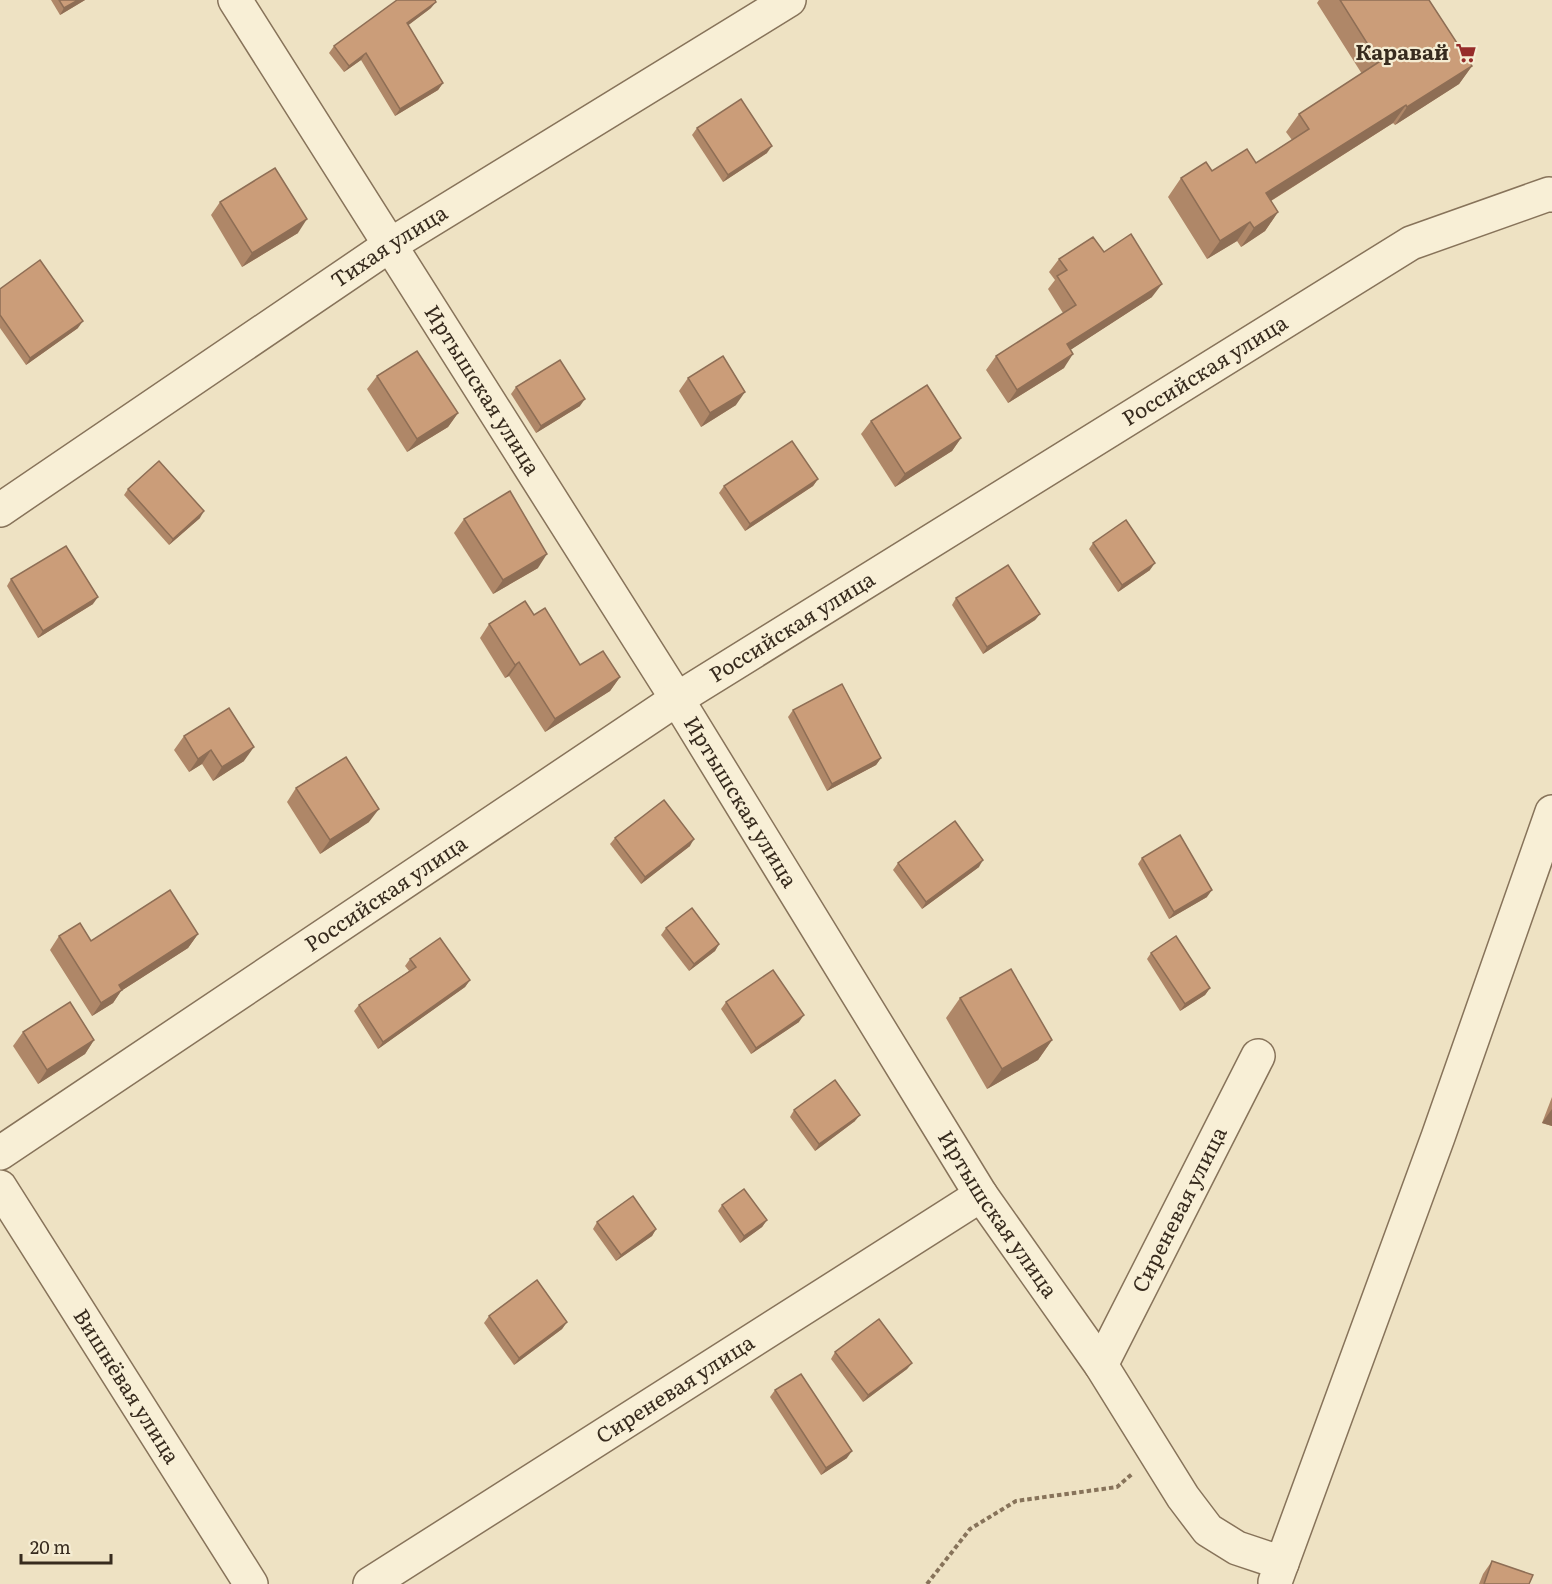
<svg xmlns="http://www.w3.org/2000/svg" width="1552" height="1584" viewBox="0 0 1552 1584" font-family="Literata,serif">
	<rect width="100%" height="100%" fill="#eee2c3"/>
	<g fill="none" stroke-linecap="round" stroke-linejoin="round">
		<g stroke="#87735a" stroke-width="36">
			<g id="minor">
				<path id="s1" d="M235,0L677,699L981,1195L1101,1365L1183,1497L1208,1530L1237,1548L1282,1563"/>
				<path id="s2" d="M0,510L390,245L789,0"/>
				<path id="s3" d="M0,1153L677,699L1411,243L1549,194L1552,195"/>
				<path id="s4" d="M0,1187L251,1584"/>
				<path id="s5" d="M1101,1365L1258,1056"/>
				<polyline points="1275,1582 1438,1137 1552,812"/>
				<path id="s6" d="M370,1584L981,1195"/>
			</g>
		</g>
		<polyline stroke="#87735a" stroke-width="4" stroke-dasharray="4.5 3" stroke-linecap="butt" points="927,1584 970,1529 1016,1501 1117,1487 1132,1474"/>
		<use href="#minor" stroke="#f8efd6" stroke-width="33"/>
	</g>
	<g fill="#af8768">
		<polygon points="51,0 85,0 60,15"/>
		<polygon points="1319,0 1429,0 1472,66 1459,84 1395,125 1393,123 1271,201 1278,212 1265,231 1241,247 1237,241 1207,259 1168,197 1181,178 1212,171 1256,163 1292,140 1286,132 1299,114 1362,74 1317,3"/>
		<polygon points="431,8 408,25 443,83 438,90 395,116 361,60 344,72 329,53 334,46"/>
		<polygon points="697,128 767,153 723,182 692,135"/>
		<polygon points="220,202 298,233 242,267 211,215"/>
		<polygon points="1104,252 1152,297 1070,350 1064,368 1008,403 986,370 996,356 1063,313 1048,289 1055,280 1049,272 1059,259"/>
		<polygon points="0,289 78,328 26,365 0,328"/>
		<polygon points="377,376 458,413 448,427 407,452 367,389"/>
		<polygon points="688,378 736,405 701,427 679,391"/>
		<polygon points="516,387 580,406 536,433 511,394"/>
		<polygon points="871,421 961,438 952,451 895,487 861,434"/>
		<polygon points="818,479 813,486 745,531 719,493 724,486"/>
		<polygon points="128,489 200,518 169,545 124,495"/>
		<polygon points="464,519 538,568 493,594 454,533"/>
		<polygon points="1093,543 1150,570 1118,592 1089,549"/>
		<polygon points="11,579 93,604 38,638 7,586"/>
		<polygon points="956,598 1040,614 1035,620 983,654 952,605"/>
		<polygon points="534,615 580,665 620,677 610,691 545,732 509,676 505,678 480,638 489,624"/>
		<polygon points="793,710 881,758 876,765 827,791 788,717"/>
		<polygon points="184,736 244,761 213,781 202,764 189,772 174,750"/>
		<polygon points="296,788 369,822 320,854 287,802"/>
		<polygon points="615,838 690,846 641,884 610,844"/>
		<polygon points="1142,858 1207,897 1169,919 1138,864"/>
		<polygon points="898,863 979,867 922,909 893,870"/>
		<polygon points="666,928 719,944 715,951 689,971 661,935"/>
		<polygon points="198,934 188,948 121,991 113,1003 92,1016 50,950 59,936 91,941"/>
		<polygon points="1151,953 1210,988 1205,995 1180,1011 1147,959"/>
		<polygon points="410,959 470,980 465,987 378,1049 354,1011 359,1005 409,971 405,966"/>
		<polygon points="960,998 1052,1040 1038,1060 987,1089 946,1018"/>
		<polygon points="726,1002 799,1022 751,1054 721,1009"/>
		<polygon points="23,1032 94,1040 85,1054 38,1084 13,1046"/>
		<polygon points="1552,1097 1552,1126 1542,1123"/>
		<polygon points="794,1110 855,1121 815,1151 790,1117"/>
		<polygon points="722,1205 767,1220 762,1227 740,1243 718,1211"/>
		<polygon points="597,1222 656,1229 652,1236 616,1261 593,1229"/>
		<polygon points="489,1316 567,1322 562,1329 514,1365 484,1323"/>
		<polygon points="835,1352 912,1363 907,1369 863,1402 831,1359"/>
		<polygon points="775,1390 847,1458 821,1475 770,1397"/>
		<polygon points="1492,1561 1529,1584 1479,1584 1483,1574"/>
	</g>
	<g fill="#8e6e55">
		<polygon points="78,0 85,0 60,15 64,8"/>
		<polygon points="436,2 431,8 402,30 407,23"/>
		<polygon points="366,53 361,60 344,72 349,66"/>
		<polygon points="1472,66 1459,84 1395,125 1407,107"/>
		<polygon points="443,83 438,90 395,116 400,109"/>
		<polygon points="1406,105 1393,123 1253,212 1266,193"/>
		<polygon points="772,146 767,153 723,182 728,175"/>
		<polygon points="1278,212 1265,231 1241,247 1254,228"/>
		<polygon points="307,219 298,233 242,267 252,253"/>
		<polygon points="1250,222 1237,241 1207,259 1220,241"/>
		<polygon points="1162,284 1152,297 1058,358 1067,344"/>
		<polygon points="83,321 78,328 26,365 30,358"/>
		<polygon points="1073,354 1064,368 1008,403 1017,390"/>
		<polygon points="745,392 736,405 701,427 710,413"/>
		<polygon points="585,399 580,406 536,433 541,426"/>
		<polygon points="458,413 448,427 407,452 417,439"/>
		<polygon points="961,438 952,451 895,487 905,474"/>
		<polygon points="818,479 813,486 745,531 750,524"/>
		<polygon points="204,511 200,518 169,545 173,539"/>
		<polygon points="547,554 538,568 493,594 503,580"/>
		<polygon points="1155,563 1150,570 1118,592 1122,585"/>
		<polygon points="98,597 93,604 38,638 43,631"/>
		<polygon points="1040,614 1035,620 983,654 987,647"/>
		<polygon points="519,662 509,676 505,678 515,665"/>
		<polygon points="620,677 610,691 545,732 555,719"/>
		<polygon points="254,747 244,761 213,781 222,767"/>
		<polygon points="211,750 202,764 189,772 198,759"/>
		<polygon points="881,758 876,765 827,791 832,784"/>
		<polygon points="379,809 369,822 320,854 330,840"/>
		<polygon points="694,839 690,846 641,884 645,877"/>
		<polygon points="983,860 979,867 922,909 926,902"/>
		<polygon points="1212,890 1207,897 1169,919 1174,912"/>
		<polygon points="198,934 188,948 121,991 113,1003 92,1016 101,1003 119,985"/>
		<polygon points="719,944 715,951 689,971 694,964"/>
		<polygon points="470,980 465,987 378,1049 383,1042"/>
		<polygon points="1210,988 1205,995 1180,1011 1185,1004"/>
		<polygon points="804,1015 799,1022 751,1054 756,1048"/>
		<polygon points="94,1040 85,1054 38,1084 47,1070"/>
		<polygon points="1052,1040 1038,1060 987,1089 1002,1069"/>
		<polygon points="1552,1109 1552,1126 1542,1123"/>
		<polygon points="860,1115 855,1121 815,1151 819,1144"/>
		<polygon points="767,1220 762,1227 740,1243 744,1236"/>
		<polygon points="656,1229 652,1236 616,1261 621,1255"/>
		<polygon points="567,1322 562,1329 514,1365 519,1358"/>
		<polygon points="912,1363 907,1369 863,1402 868,1395"/>
		<polygon points="852,1451 847,1458 821,1475 826,1468"/>
	</g>
	<g fill="#cb9d79" stroke="#8e6e55" stroke-width="1.5">
		<polygon points="59,0 78,0 64,8"/>
		<polygon points="397,0 435,0 436,2 407,23 443,83 400,109 366,53 349,66 334,46"/>
		<polygon points="1340,0 1429,0 1472,66 1407,107 1406,105 1266,193 1278,212 1254,228 1250,222 1220,241 1181,178 1206,162 1212,171 1247,149 1256,163 1309,129 1299,114 1379,62"/>
		<polygon points="741,99 772,146 728,175 697,128"/>
		<polygon points="275,168 307,219 252,253 220,202"/>
		<polygon points="1131,234 1162,284 1067,344 1073,354 1017,390 996,356 1076,305 1057,276 1067,270 1059,259 1093,237 1104,252"/>
		<polygon points="40,260 83,321 30,358 0,315 0,289"/>
		<polygon points="417,351 458,413 417,439 377,376"/>
		<polygon points="723,356 745,392 710,413 688,378"/>
		<polygon points="560,360 585,399 541,426 516,387"/>
		<polygon points="927,385 961,438 905,474 871,421"/>
		<polygon points="792,441 818,479 750,524 724,486"/>
		<polygon points="159,461 204,511 173,539 128,489"/>
		<polygon points="510,491 547,554 503,580 464,519"/>
		<polygon points="1126,520 1155,563 1122,585 1093,543"/>
		<polygon points="66,546 98,597 43,631 11,579"/>
		<polygon points="1008,565 1040,614 987,647 956,598"/>
		<polygon points="525,601 534,615 545,608 580,665 603,651 620,677 555,719 519,662 515,665 489,624"/>
		<polygon points="842,684 881,758 832,784 793,710"/>
		<polygon points="229,708 254,747 222,767 211,750 198,759 184,736"/>
		<polygon points="346,757 379,809 330,840 296,788"/>
		<polygon points="664,800 694,839 645,877 615,838"/>
		<polygon points="955,821 983,860 926,902 898,863"/>
		<polygon points="1180,835 1212,890 1174,912 1142,858"/>
		<polygon points="170,890 198,934 119,985 122,990 101,1003 59,936 80,923 91,941"/>
		<polygon points="692,908 719,944 694,964 666,928"/>
		<polygon points="1176,936 1210,988 1185,1004 1151,953"/>
		<polygon points="440,938 470,980 383,1042 359,1005 416,967 410,959"/>
		<polygon points="1011,969 1052,1040 1002,1069 960,998"/>
		<polygon points="773,970 804,1015 756,1048 726,1002"/>
		<polygon points="70,1002 94,1040 47,1070 23,1032"/>
		<polygon points="835,1080 860,1115 819,1144 794,1110"/>
		<polygon points="744,1189 767,1220 744,1236 722,1205"/>
		<polygon points="633,1196 656,1229 621,1255 597,1222"/>
		<polygon points="537,1280 567,1322 519,1358 489,1316"/>
		<polygon points="879,1319 912,1363 868,1395 835,1352"/>
		<polygon points="801,1374 852,1451 826,1468 775,1390"/>
		<polygon points="1492,1561 1533,1575 1529,1584 1484,1584"/>
	</g>
	<defs>
		<g id="supermarket-bare" transform="scale(1.62)"><path d="M-6-5.5h2.5l.6 2H6L4.5 2H-2.5L-4.4-4H-6ZM-1.5 3.2a1.3 1.3 0 1 0 .1 0ZM3 3.2a1.3 1.3 0 1 0 .1 0Z" fill="#962c2a" stroke="#f5ecd2" stroke-width="2.5" paint-order="stroke"/></g>
	</defs>
	<g fill-rule="evenodd">
		<use href="#supermarket-bare" x="1466" y="53"/>
	</g>
	<g text-anchor="middle" stroke-width="4.5" stroke-linejoin="round" paint-order="stroke">
		<g font-size="21" font-weight="bold" fill="#372b1e" stroke="#f5ecd2" text-anchor="end">
			<text x="1449" y="60">Каравай</text>
		</g>
		<g font-size="21" fill="#372b1e" stroke="#f5ecd2">
			<text dy="7" stroke="none"><textPath href="#s2" startOffset="470">Тихая улица</textPath></text>
			<text dy="7" stroke="none"><textPath href="#s3" startOffset="1437">Российская улица</textPath></text>
			<text dy="7" stroke="none"><textPath href="#s1" startOffset="462">Иртышская улица</textPath></text>
			<text dy="7" stroke="none"><textPath href="#s3" startOffset="951">Российская улица</textPath></text>
			<text dy="7" stroke="none"><textPath href="#s1" startOffset="948">Иртышская улица</textPath></text>
			<text dy="7" stroke="none"><textPath href="#s3" startOffset="465">Российская улица</textPath></text>
			<text dy="7" stroke="none"><textPath href="#s5" startOffset="174">Сиреневая улица</textPath></text>
			<text dy="7" stroke="none"><textPath href="#s1" startOffset="1434">Иртышская улица</textPath></text>
			<text dy="7" stroke="none"><textPath href="#s4" startOffset="236">Вишнёвая улица</textPath></text>
			<text dy="7" stroke="none"><textPath href="#s6" startOffset="362">Сиреневая улица</textPath></text>
		</g>
	</g>
	<path d="M21 1554v9h90v-9" fill="none" stroke="#372b1e" stroke-width="3"/>
	<text x="30" y="1554" font-size="18" fill="#372b1e" stroke="#f5ecd2" stroke-width="4.5" paint-order="stroke">20 m</text>
</svg>
